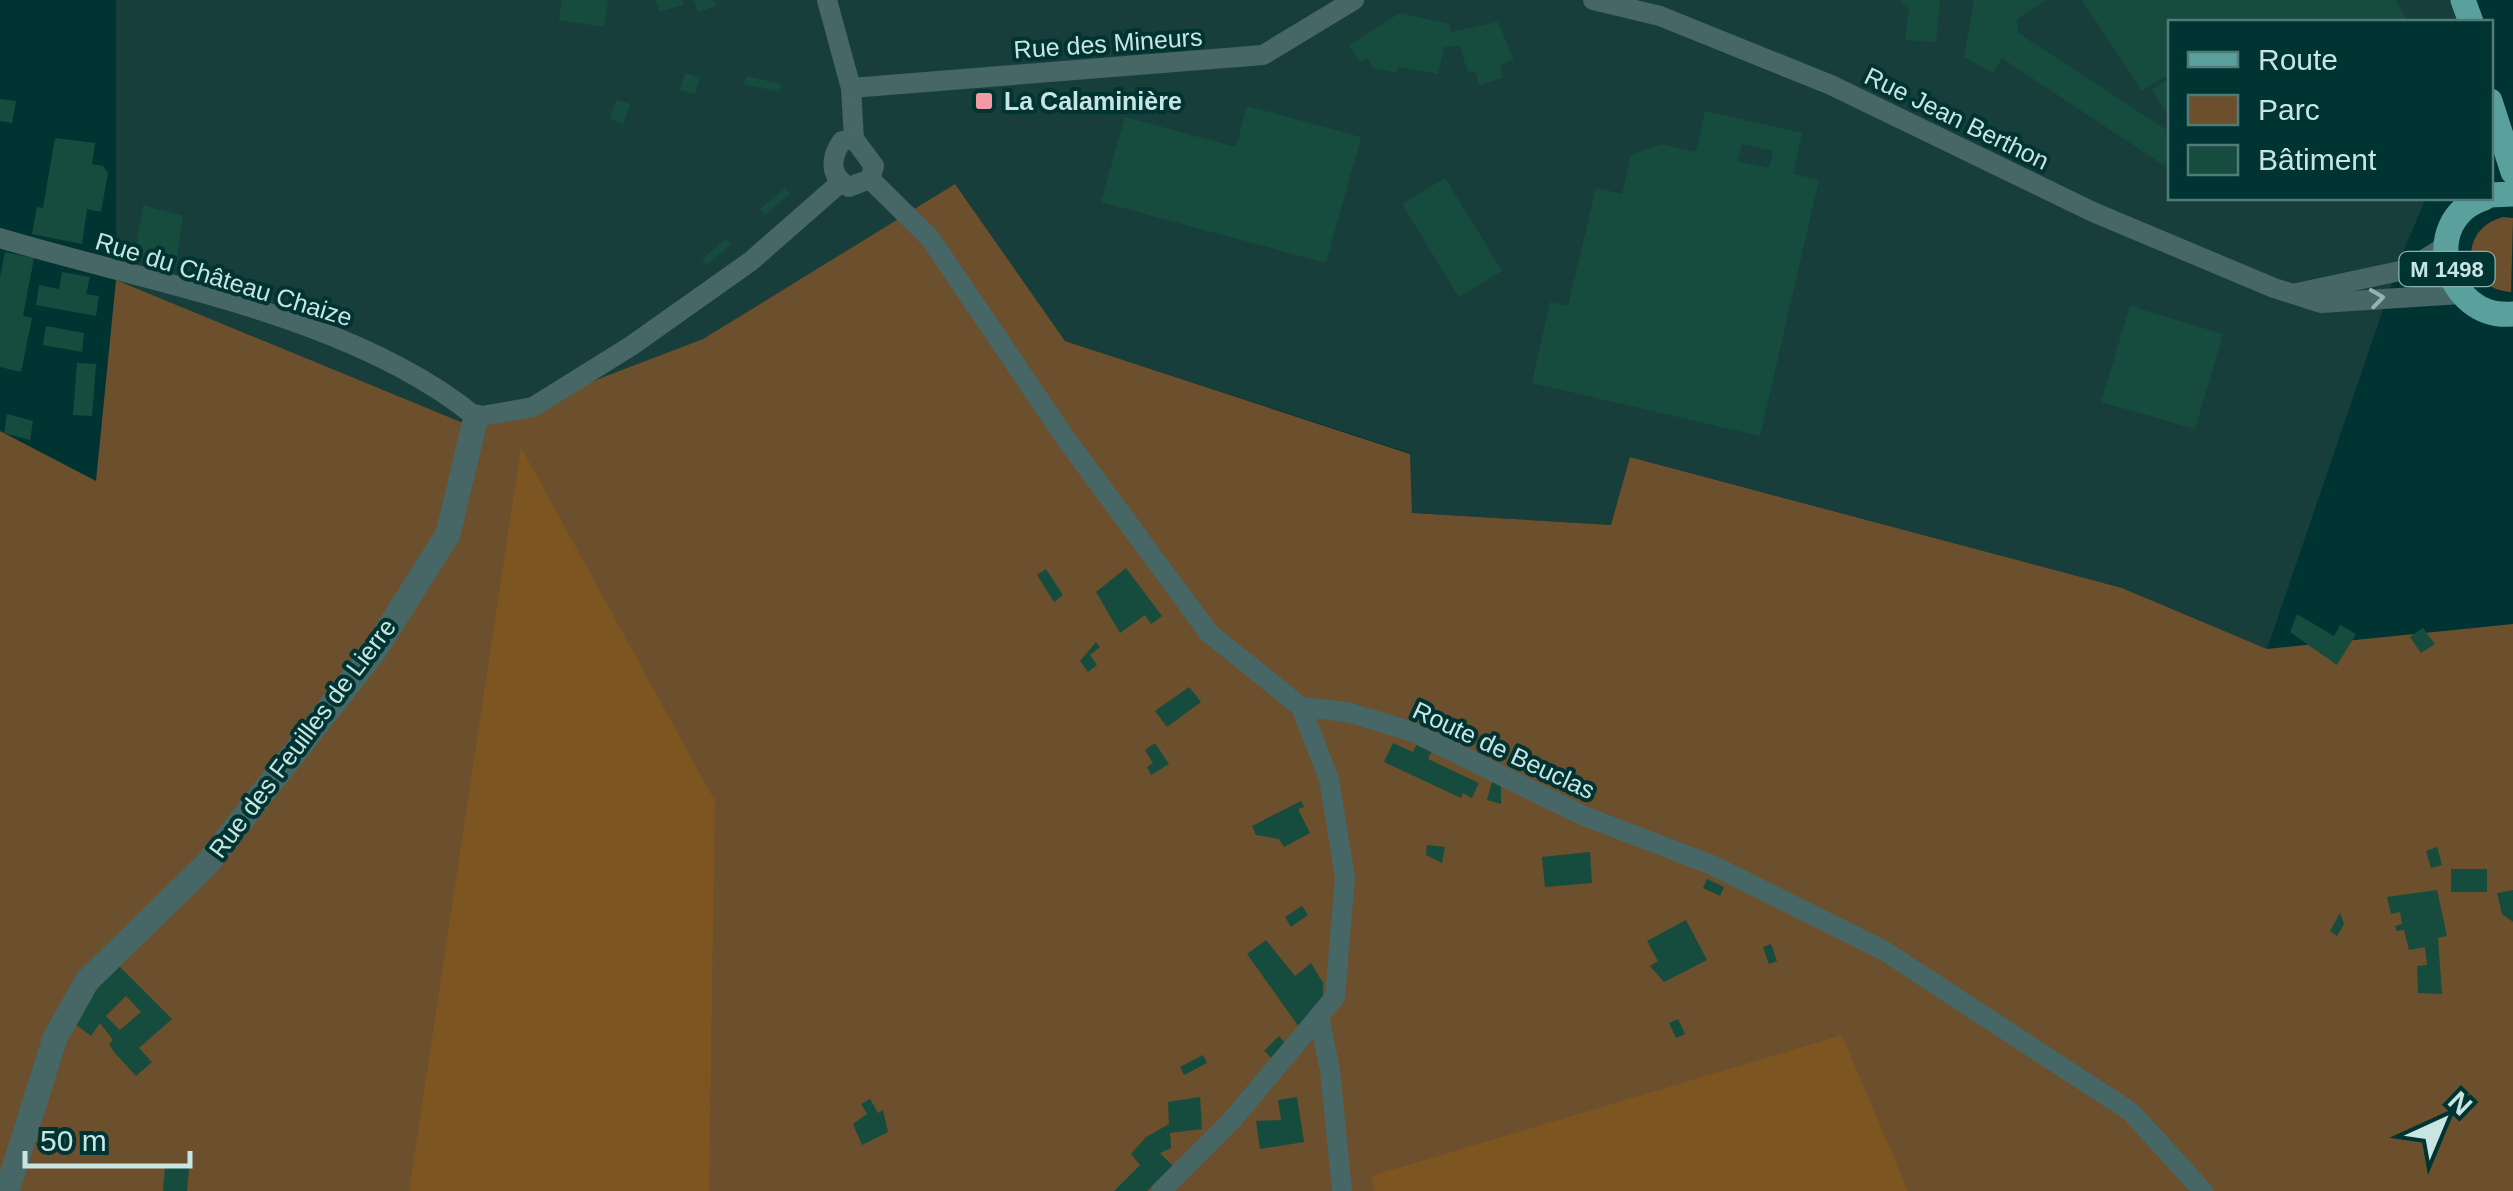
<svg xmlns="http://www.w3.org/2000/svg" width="2513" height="1191" viewBox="0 0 2513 1191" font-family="Helvetica,sans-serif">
	<rect width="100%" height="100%" fill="#003432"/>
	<polygon fill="#183e3c" points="116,0 2466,0 2467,22 2170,22 2170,198 2426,198 2402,254 2267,649 2122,588 1631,457 1611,525 1412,513 1410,453 1065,341 955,184 703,339 473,427 116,280"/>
	<g fill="#6c4f2c">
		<polygon points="955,184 1065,341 1410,454 1412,513 1611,525 1630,457 2122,588 2267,649 2513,624 2513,1191 0,1191 0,431 96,481 116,280 473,427 703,339"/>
		<path d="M2503,217L2513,218L2511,292C2463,289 2456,230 2503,217Z"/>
	</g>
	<g fill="#7c5521">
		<polygon points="521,447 715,801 709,1191 409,1191"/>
		<polygon points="1842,1035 1908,1191 1374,1191 1371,1176"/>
	</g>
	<g fill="#164c3d" fill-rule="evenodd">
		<polygon points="562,0 608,0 604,27 559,20"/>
		<polygon points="656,0 682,0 684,5 659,12"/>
		<polygon points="694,0 714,0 716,6 698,12"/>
		<polygon points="1900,0 1940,0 1936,42 1905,40 1909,9"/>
		<polygon points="1974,0 2046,0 2017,19 2018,33 2170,132 2168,168 2002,58 1993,73 1964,57"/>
		<polygon points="2082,0 2395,0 2408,21 2170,22 2170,118 2152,90 2167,80 2165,76 2142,91"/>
		<polygon points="1400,13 1449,24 1451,32 1498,22 1514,60 1500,64 1503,78 1479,85 1475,71 1468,73 1460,46 1444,47 1438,74 1398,67 1397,73 1373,68 1367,58 1360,62 1349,45"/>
		<polygon points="685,73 700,78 695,94 680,90"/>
		<polygon points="746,76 781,84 779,92 744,84"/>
		<polygon points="0,99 16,101 12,123 0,121"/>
		<polygon points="616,100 630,104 624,124 610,119"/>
		<polygon points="1247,106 1361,137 1326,263 1101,202 1125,117 1236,147"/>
		<path d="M1705,111L1802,133L1793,174L1819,180L1760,436L1532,383L1550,302L1568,306L1596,188L1622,194L1631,155L1661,144L1696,152ZM1742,144L1773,151L1769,168L1737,161Z"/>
		<polygon points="55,138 95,143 92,164 103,166 108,173 101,212 87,209 82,244 32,234 37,207 43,208"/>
		<polygon points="1445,178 1502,271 1459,297 1402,204"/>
		<polygon points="785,188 790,194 765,215 760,209"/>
		<polygon points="143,205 183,216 176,264 135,257"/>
		<polygon points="726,239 731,245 707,265 702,259"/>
		<polygon points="5,252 34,258 23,316 32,318 21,372 0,367 0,277"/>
		<polygon points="62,272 90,277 86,294 99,296 96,316 36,305 39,285 59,289"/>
		<polygon points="2130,306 2223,334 2195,429 2101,402"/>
		<polygon points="46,326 84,333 82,352 43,345"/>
		<polygon points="77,363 96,364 92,416 73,415"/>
		<polygon points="7,414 33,421 30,440 4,433"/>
		<polygon points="1126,568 1162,616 1151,624 1145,615 1120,633 1096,592"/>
		<polygon points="1046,569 1063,595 1054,602 1037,575"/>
		<polygon points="2297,614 2334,636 2340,625 2356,634 2337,665 2290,632"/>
		<polygon points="2423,628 2435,644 2421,653 2410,637"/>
		<polygon points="1096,642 1100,647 1090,655 1097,665 1088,672 1080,661"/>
		<polygon points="1189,687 1201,702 1167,727 1155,711"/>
		<polygon points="1155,743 1169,764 1151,775 1147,767 1153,763 1145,750"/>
		<polygon points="1393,743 1413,752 1417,744 1432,751 1428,759 1479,783 1472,798 1463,793 1461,798 1384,762"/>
		<polygon points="1493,778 1501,782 1501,804 1487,800"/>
		<polygon points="1301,801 1304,807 1298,809 1310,833 1284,847 1279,839 1256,835 1252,826"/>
		<polygon points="1427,845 1445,847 1442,863 1426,855"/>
		<polygon points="2437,847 2442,865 2431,868 2426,851"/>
		<polygon points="1590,852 1592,883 1545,887 1542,857"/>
		<rect x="2451" y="869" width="36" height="23"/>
		<polygon points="1707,879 1724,887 1720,896 1703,888"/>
		<polygon points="2437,890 2447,936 2438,938 2442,994 2418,993 2417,966 2427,965 2425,947 2409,950 2404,930 2397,931 2395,926 2402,924 2400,912 2391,914 2387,897"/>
		<polygon points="2513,890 2513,922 2502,914 2497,893"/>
		<polygon points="1302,906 1308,915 1291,927 1285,917"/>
		<polygon points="2340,913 2344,924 2337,936 2330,931"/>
		<polygon points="1686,920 1707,960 1664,982 1650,966 1658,961 1647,941"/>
		<polygon points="1266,940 1295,976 1311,963 1323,983 1323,999 1299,1027 1247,954"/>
		<polygon points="1771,944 1777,961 1769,964 1763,947"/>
		<path d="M117,964L172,1019L139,1048L152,1062L136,1076L114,1052L109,1044L113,1040L100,1023L91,1036L71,1021ZM126,996L141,1012L120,1030L106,1016Z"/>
		<polygon points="1678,1019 1685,1034 1676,1038 1669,1023"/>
		<polygon points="1279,1036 1286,1044 1272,1058 1264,1051"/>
		<polygon points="1203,1055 1207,1063 1184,1075 1180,1067"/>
		<polygon points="1200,1097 1202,1129 1170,1133 1171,1148 1160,1153 1173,1166 1147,1191 1114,1191 1140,1165 1131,1154 1146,1137 1169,1124 1168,1102"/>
		<polygon points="1297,1097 1304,1142 1260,1149 1256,1121 1281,1120 1278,1100"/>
		<polygon points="870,1099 878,1113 883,1110 888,1132 862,1145 853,1124 867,1114 861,1104"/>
		<polygon points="165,1166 189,1168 187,1191 163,1191"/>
	</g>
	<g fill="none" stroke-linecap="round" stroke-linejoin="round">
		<g stroke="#466765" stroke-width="20">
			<polyline points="827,0 851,88 854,139"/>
			<polyline points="1593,0 1660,16 1831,85 2093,212 2274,288 2321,303 2461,294"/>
			<polyline points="851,88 1263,55 1354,0"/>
			<path d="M854,139L874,166L870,179L849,187C829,176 830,158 842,141Z"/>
			<polyline points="870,179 930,238 1066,439 1209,633 1301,707 1347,712 1413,732 1584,816 1712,865 1883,950 2131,1112 2203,1191"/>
			<path d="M0,238C153,284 351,315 476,417L533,407L631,346L751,261L840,183"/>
			<polyline points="2297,293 2409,269 2444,247"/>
			<polyline points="1319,1016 1330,1070 1342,1191"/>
			<polyline points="1161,1191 1233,1119 1335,997 1345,877 1329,779 1301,707"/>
		</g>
		<polyline stroke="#466765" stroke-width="25" points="7,1191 55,1038 87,981 207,864 375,650 448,534 476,417"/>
		<g stroke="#5aa19e" stroke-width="25">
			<polyline points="2463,0 2471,22"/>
			<polyline points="2490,101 2513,172"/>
			<polyline points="2490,195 2513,194"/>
			<path d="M2484,198C2417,220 2446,321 2513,314"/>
		</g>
	</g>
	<defs><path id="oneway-chevron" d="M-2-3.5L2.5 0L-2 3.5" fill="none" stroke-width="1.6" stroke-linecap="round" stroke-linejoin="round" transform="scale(2.5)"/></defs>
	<use stroke="#94b3b1" href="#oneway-chevron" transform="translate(2377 298) rotate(-8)"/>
	<rect fill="#f49aa6" stroke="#003432" stroke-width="4" x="974" y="91" width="20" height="20" rx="5"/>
	<g text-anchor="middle" stroke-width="8" stroke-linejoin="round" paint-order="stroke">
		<rect fill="#003432" stroke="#8cb0ae" stroke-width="2.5" x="2399.5" y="252" width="95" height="34" rx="8"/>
		<g font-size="22" font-weight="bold" fill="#c8e5e3">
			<text x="2447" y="277">M 1498</text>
		</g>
		<g font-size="25" fill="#c8e5e3" stroke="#003432">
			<text transform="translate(1108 43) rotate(-4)" y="9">Rue des Mineurs</text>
			<text transform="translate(1957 118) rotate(26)" y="9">Rue Jean Berthon</text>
			<text transform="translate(224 279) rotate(17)" y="9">Rue du Château Chaize</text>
			<text transform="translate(302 738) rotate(-53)" y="9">Rue des Feuilles de Lierre</text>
			<text transform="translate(1504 750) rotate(25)" y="9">Route de Beuclas</text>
		</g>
		<g font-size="25" font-weight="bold" fill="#c8e5e3" stroke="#003432" text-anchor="start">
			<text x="1004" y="110">La Calaminière</text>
		</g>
	</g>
	<rect x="2168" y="20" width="325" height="180" fill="#003432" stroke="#507b79" stroke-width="2.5"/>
	<rect x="2188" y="52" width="50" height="15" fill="#5aa19e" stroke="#507b79" stroke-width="2.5"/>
	<text x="2258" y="70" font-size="30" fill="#c8e5e3">Route</text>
	<rect x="2188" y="95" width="50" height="30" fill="#6c4f2c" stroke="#507b79" stroke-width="2.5"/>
	<text x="2258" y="120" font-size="30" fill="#c8e5e3">Parc</text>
	<rect x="2188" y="145" width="50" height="30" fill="#164c3d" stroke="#507b79" stroke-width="2.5"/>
	<text x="2258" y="170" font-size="30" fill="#c8e5e3">Bâtiment</text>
	<g transform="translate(2443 1121) rotate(44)" stroke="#003432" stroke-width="8" paint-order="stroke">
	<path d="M0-8L18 38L0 25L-18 38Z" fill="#c8e5e3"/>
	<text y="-15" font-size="28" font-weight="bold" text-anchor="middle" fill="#c8e5e3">N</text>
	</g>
	<path d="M25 1151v15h165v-15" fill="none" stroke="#c8e5e3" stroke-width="5"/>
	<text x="40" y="1151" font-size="30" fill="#c8e5e3" stroke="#003432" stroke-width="8" paint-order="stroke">50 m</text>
</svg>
